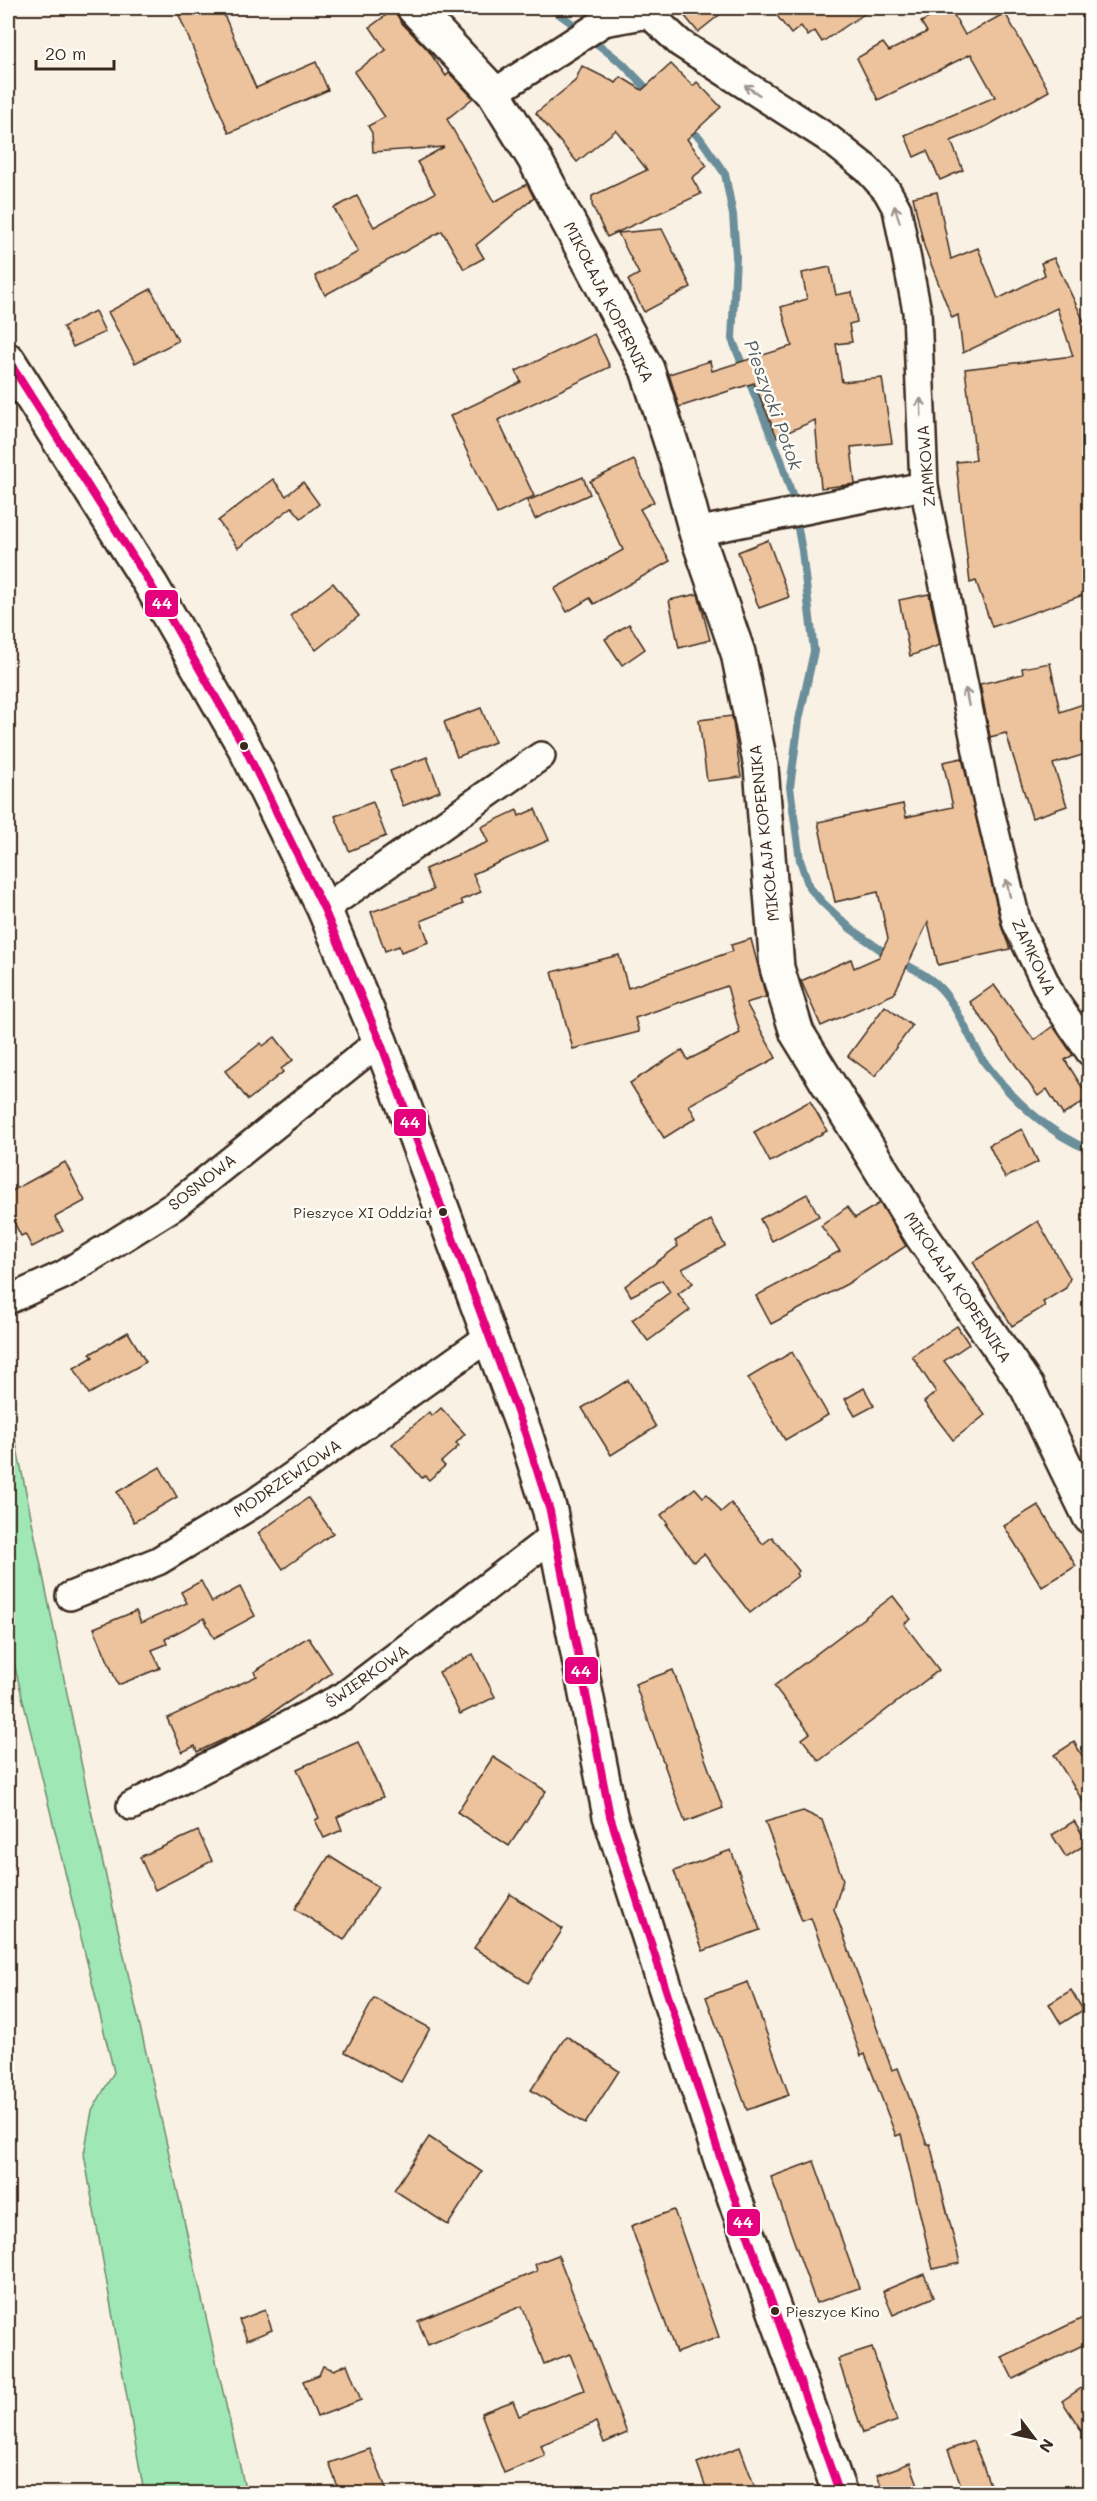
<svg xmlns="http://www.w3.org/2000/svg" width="1097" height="2501" viewBox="0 0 1097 2501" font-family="Mali,sans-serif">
	<rect width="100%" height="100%" fill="#faf1e5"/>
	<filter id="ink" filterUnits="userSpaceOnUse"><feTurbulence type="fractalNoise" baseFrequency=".0167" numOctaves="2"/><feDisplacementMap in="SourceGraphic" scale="12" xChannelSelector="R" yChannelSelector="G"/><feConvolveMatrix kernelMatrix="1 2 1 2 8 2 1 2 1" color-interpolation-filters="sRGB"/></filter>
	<g filter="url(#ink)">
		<polygon fill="#9fe8b6" stroke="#6d896a" stroke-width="1.5" points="8,1404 90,1806 246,2493 144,2493 84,2154 92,2111 114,2072 8,1639"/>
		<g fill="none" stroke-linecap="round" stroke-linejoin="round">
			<g stroke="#6a8f9a" stroke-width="8">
				<polyline points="551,8 581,30"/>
				<polyline points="590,38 623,64 652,94"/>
				<polyline points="687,127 700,138 725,174 733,215 736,256 732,339 781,460 792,495 802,551 814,651 799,720 790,787 800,860 809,887 823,903 851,929 888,955"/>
				<path d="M899,961C914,969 929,976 941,989C960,1010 969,1040 985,1063C1011,1098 1049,1134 1090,1150"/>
			</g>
		</g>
		<g fill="#edc39d" stroke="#3b2a1e" stroke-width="1.5">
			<polygon points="190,8 221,8 256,88 316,62 328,90 229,133 178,13"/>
			<polygon points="396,8 400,21 428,50 446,76 449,73 473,98 447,119 494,202 527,184 534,198 476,245 484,258 464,269 442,231 325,295 315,276 358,252 334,208 357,196 374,227 435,193 417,162 444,147 373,152 372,133 368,126 385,117 354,72 386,50 370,27"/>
			<polygon points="678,8 728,8 698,32"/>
			<polygon points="771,8 873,8 822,42 815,31 808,36 801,26 791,34"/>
			<polygon points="947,8 950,8 965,35 1005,13 1049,91 987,126 951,141 963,170 940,180 927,151 914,157 905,135 995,97 971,54 878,100 857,58 883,43 889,51 927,32 921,22"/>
			<polygon points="671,64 693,86 697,82 721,107 687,139 707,166 692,178 701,194 607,237 592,205 592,196 647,170 616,130 577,162 536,113 575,81 582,66 616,83 621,77 642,90"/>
			<polygon points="937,192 951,259 978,248 998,299 1045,275 1041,263 1054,258 1089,332 1089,593 992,627 976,581 970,583 956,462 976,460 965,369 1073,356 1057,308 963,353 958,315 952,318 924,246 913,197"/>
			<polygon points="662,229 691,287 644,312 628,280 639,274 618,233"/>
			<polygon points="830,267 836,295 852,292 857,322 849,324 852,342 836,344 842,382 882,378 892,443 851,447 855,484 821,488 815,420 777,437 754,383 679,407 669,374 710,361 712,371 792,346 781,307 807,299 802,273"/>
			<polygon points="151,289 178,341 135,363 108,312"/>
			<polygon points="95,311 105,332 73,347 63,327"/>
			<polygon points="594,334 610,367 498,420 534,496 497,514 450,416 521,382 516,371"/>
			<polygon points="634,460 654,502 640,509 670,561 594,604 590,598 567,612 554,589 623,550 590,481"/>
			<polygon points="583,477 590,494 535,519 527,501"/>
			<polygon points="273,479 286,496 303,482 319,504 301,518 292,507 238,548 218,521"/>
			<polygon points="768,540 789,597 759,608 738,552"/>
			<polygon points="333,583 359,616 316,650 290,616"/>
			<polygon points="698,594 710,640 679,648 669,600"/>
			<polygon points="929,594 940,645 910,656 899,600"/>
			<polygon points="629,624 645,649 622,665 605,639"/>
			<polygon points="1050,663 1060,712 1089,702 1089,753 1053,764 1067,806 1032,818 1006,733 990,737 980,684 1023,674 1022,668"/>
			<polygon points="481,708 495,742 457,757 444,722"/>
			<polygon points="732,716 741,777 707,781 699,720"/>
			<polygon points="427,757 440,791 403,806 390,771"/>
			<polygon points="962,758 1002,928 1010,949 938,965 928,922 894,994 821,1026 801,981 851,959 854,968 879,957 888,939 878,892 835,902 818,822 903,804 906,817 953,807 943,762"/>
			<polygon points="373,802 386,836 349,851 335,816"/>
			<polygon points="535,809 549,840 473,874 481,892 461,900 463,904 421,921 429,942 401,952 399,946 385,951 371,912 433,890 425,869 488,842 481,827 517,810 519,816"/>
			<polygon points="751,939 766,997 746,1003 776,1058 689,1105 696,1118 664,1138 630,1083 682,1050 688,1060 740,1033 727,986 635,1018 639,1032 573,1049 552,972 619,955 628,988 733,951 731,945"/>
			<polygon points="994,985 1034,1040 1053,1026 1073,1055 1065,1060 1089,1098 1063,1115 1047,1089 1038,1096 970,1002"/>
			<polygon points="885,1006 912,1026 875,1076 848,1056"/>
			<polygon points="275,1037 293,1060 281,1069 283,1072 248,1100 225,1071 261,1043 263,1046"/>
			<polygon points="810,1101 827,1131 770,1162 754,1132"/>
			<polygon points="1022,1129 1038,1162 1005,1178 989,1145"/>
			<polygon points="65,1162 85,1201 55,1217 63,1231 32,1247 25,1234 21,1236 8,1210 8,1193"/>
			<polygon points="807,1194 819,1216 772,1241 760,1219"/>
			<polygon points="880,1203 906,1246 847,1284 771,1324 756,1296 840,1251 821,1226 847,1207 855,1218"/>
			<polygon points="711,1220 725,1246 682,1269 693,1283 678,1294 690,1310 648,1341 632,1320 670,1292 662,1280 631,1296 625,1286 678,1246 675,1241"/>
			<polygon points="1038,1221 1070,1278 1066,1288 1043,1302 1045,1306 1012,1326 973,1262"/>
			<polygon points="957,1326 969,1344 944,1361 985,1415 953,1440 924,1402 936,1392 912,1356"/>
			<polygon points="128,1332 146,1362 89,1394 74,1368 93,1357 90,1354"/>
			<polygon points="792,1352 828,1415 785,1440 748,1378"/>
			<polygon points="628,1380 656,1427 611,1455 582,1408"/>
			<polygon points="864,1388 874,1406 855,1416 845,1399"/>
			<polygon points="441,1408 465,1434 456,1443 459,1446 441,1462 445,1466 429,1480 425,1476 422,1478 392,1444 429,1412 432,1416"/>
			<polygon points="160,1467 177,1497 134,1522 117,1492"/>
			<polygon points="695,1488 703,1497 707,1494 721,1512 731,1503 763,1544 772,1537 799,1571 796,1574 798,1576 750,1613 704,1554 694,1562 666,1525 668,1524 661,1515"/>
			<polygon points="308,1498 333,1533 283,1569 258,1533"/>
			<polygon points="1038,1505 1076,1566 1042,1587 1004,1526"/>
			<polygon points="201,1581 212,1602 240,1587 255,1616 214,1638 204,1618 165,1639 167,1644 152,1650 160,1668 118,1685 94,1628 136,1611 141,1623 187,1603 181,1592"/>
			<polygon points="893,1596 911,1619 904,1624 939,1670 819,1761 802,1739 810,1733 774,1686"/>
			<polygon points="308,1637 332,1673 252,1726 197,1752 195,1746 182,1752 167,1718 257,1676 254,1672"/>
			<polygon points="473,1654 495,1697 460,1714 439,1672"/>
			<polygon points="673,1670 723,1808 685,1822 635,1684"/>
			<polygon points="358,1742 383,1797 337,1817 342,1830 324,1838 315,1820 319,1818 297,1769"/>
			<polygon points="1074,1742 1089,1767 1089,1811 1054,1755"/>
			<polygon points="493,1757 546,1791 509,1846 457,1812"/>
			<polygon points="803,1811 822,1820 843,1880 834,1909 892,2070 898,2068 927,2144 930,2144 960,2263 933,2269 901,2134 896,2136 865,2054 861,2056 811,1918 802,1921 765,1822"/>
			<polygon points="1074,1821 1088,1843 1066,1857 1052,1835"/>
			<polygon points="198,1831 212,1861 155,1890 140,1857"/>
			<polygon points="731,1850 760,1930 703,1951 674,1871"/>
			<polygon points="329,1856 378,1887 344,1940 295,1909"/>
			<polygon points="510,1894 563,1929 528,1983 474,1948"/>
			<polygon points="748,1982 789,2095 747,2110 706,1997"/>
			<polygon points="1071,1990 1083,2010 1061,2024 1049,2004"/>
			<polygon points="374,1998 430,2028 401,2082 345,2052"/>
			<polygon points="566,2036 619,2071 585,2124 531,2090"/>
			<polygon points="429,2137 482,2172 448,2225 394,2190"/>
			<polygon points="814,2161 859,2288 816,2303 771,2177"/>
			<polygon points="674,2210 719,2337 676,2353 631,2226"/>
			<polygon points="558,2255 627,2433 604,2443 596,2422 541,2445 545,2456 504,2473 481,2413 513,2401 519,2416 584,2390 570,2354 544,2364 522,2306 428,2345 418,2321 537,2271 535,2264"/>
			<polygon points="924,2274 934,2297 893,2315 883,2291"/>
			<polygon points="265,2310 272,2330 247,2340 239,2320"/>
			<polygon points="1089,2315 1089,2342 1013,2379 1002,2357"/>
			<polygon points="872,2348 897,2421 863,2433 838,2359"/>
			<polygon points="347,2364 361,2400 317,2417 303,2381 319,2375 323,2366 334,2370"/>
			<polygon points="1089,2383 1089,2442 1062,2401"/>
			<polygon points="973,2441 982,2463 993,2493 964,2493 948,2450"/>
			<polygon points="740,2447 757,2493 708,2493 697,2463"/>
			<polygon points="370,2449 388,2493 340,2493 329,2463"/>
			<polygon points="910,2463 921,2493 884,2493 877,2475"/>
		</g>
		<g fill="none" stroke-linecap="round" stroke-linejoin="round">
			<g stroke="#3b2a1e" stroke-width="32">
				<g id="minor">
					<polyline points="647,8 649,14 680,43 828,138 867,169 887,191 897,209 917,311 924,486 984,786 1017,924 1052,997 1090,1052"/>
					<polyline points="494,93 604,22 649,14"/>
					<polyline points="696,532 924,486"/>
					<polyline points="324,909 541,756"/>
					<polyline points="8,1300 63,1275 174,1206 380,1041"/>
					<polyline points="70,1596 158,1561 253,1504 490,1336"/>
					<polyline points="131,1806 344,1696 555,1535"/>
				</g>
			</g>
			<g stroke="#3b2a1e" stroke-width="38">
				<g id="tertiary">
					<polyline points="414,8 494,93 534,158 647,369 677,461 696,532 738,653 761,767 777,968 797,1033 922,1236 1027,1387 1090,1517"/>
					<polyline points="8,360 151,585 245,748 324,909 380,1041 525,1433 550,1511 610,1816 721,2160 840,2494"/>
				</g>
			</g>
			<use href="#minor" stroke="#fdfcf7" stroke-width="27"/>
			<use href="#tertiary" stroke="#fdfcf7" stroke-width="33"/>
			<g stroke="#fdfcf7" stroke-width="12">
				<polyline id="bus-1" points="8,360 151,585 245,748 324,909 380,1041 525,1433 550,1511 610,1816 721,2160 840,2494"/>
			</g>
			<use href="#bus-1" stroke="#e5007d" stroke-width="8"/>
		</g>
		<defs><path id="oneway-shaft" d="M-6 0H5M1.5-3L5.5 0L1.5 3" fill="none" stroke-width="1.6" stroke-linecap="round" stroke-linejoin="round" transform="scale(1.5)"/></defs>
		<g stroke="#9c938a">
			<use href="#oneway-shaft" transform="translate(752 90) rotate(-147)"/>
			<use href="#oneway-shaft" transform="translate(897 214) rotate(-108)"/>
			<use href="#oneway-shaft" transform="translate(921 407) rotate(-92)"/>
			<use href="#oneway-shaft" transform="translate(967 697) rotate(-101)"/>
			<use href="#oneway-shaft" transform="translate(1008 888) rotate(-103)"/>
		</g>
	</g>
	<g fill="#3b2a1e" stroke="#fdfcf7" stroke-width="2">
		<circle cx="244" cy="746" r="5"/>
		<circle cx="443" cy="1212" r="5"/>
		<circle cx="775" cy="2311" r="5"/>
	</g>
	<g text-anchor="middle" stroke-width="5" stroke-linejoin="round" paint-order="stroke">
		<g font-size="14" fill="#3b2a1e" stroke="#fdfcf7" text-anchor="end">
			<text x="432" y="1218">Pieszyce XI Oddział</text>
			<text x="786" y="2317" text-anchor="start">Pieszyce Kino</text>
		</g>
		<g font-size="16" fill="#3b2a1e" stroke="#fdfcf7">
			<text transform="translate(609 302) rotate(63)" y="6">MIKOŁAJA KOPERNIKA</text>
			<text transform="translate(926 466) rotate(-95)" y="6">ZAMKOWA</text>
			<text transform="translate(764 833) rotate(-96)" y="6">MIKOŁAJA KOPERNIKA</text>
			<text transform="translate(1034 957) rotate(65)" y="6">ZAMKOWA</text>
			<text transform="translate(202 1182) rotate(-38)" y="6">SOSNOWA</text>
			<text transform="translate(958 1287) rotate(56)" y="6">MIKOŁAJA KOPERNIKA</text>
			<text transform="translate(287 1478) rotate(-34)" y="6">MODRZEWIOWA</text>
			<text transform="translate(367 1676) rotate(-35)" y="6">ŚWIERKOWA</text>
		</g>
		<g font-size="18" font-style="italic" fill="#535c5c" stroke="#fdfcf7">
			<text transform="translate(773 405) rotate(70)" y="6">Pieszycki Potok</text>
		</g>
	</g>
	<g stroke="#fdfcf7" stroke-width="2">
		<rect x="144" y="589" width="35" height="29" rx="6" fill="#e5007d"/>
		<rect x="393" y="1108" width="34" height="29" rx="6" fill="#e5007d"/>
		<rect x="564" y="1656" width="35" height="29" rx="6" fill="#e5007d"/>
		<rect x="726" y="2208" width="35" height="29" rx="6" fill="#e5007d"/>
	</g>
	<g font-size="16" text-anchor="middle" font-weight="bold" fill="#fff">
		<text x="162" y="609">44</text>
		<text x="410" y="1128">44</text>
		<text x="581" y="1677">44</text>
		<text x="743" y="2228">44</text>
	</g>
	<rect width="1097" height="2501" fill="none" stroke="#fdfcf7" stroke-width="30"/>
	<rect x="15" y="15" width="1067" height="2471" fill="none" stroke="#3b2a1e" stroke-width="2" filter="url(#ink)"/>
	<g transform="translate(1034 2438) rotate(122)" stroke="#fdfcf7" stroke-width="4.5" paint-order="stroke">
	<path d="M0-4.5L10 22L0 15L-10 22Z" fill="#3b2a1e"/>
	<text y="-9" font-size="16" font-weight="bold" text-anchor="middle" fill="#3b2a1e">N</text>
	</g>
	<path d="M36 60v9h78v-9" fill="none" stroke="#3b2a1e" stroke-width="3"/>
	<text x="45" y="60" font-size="18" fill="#3b2a1e" stroke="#fdfcf7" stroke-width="4.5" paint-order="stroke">20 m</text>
</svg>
